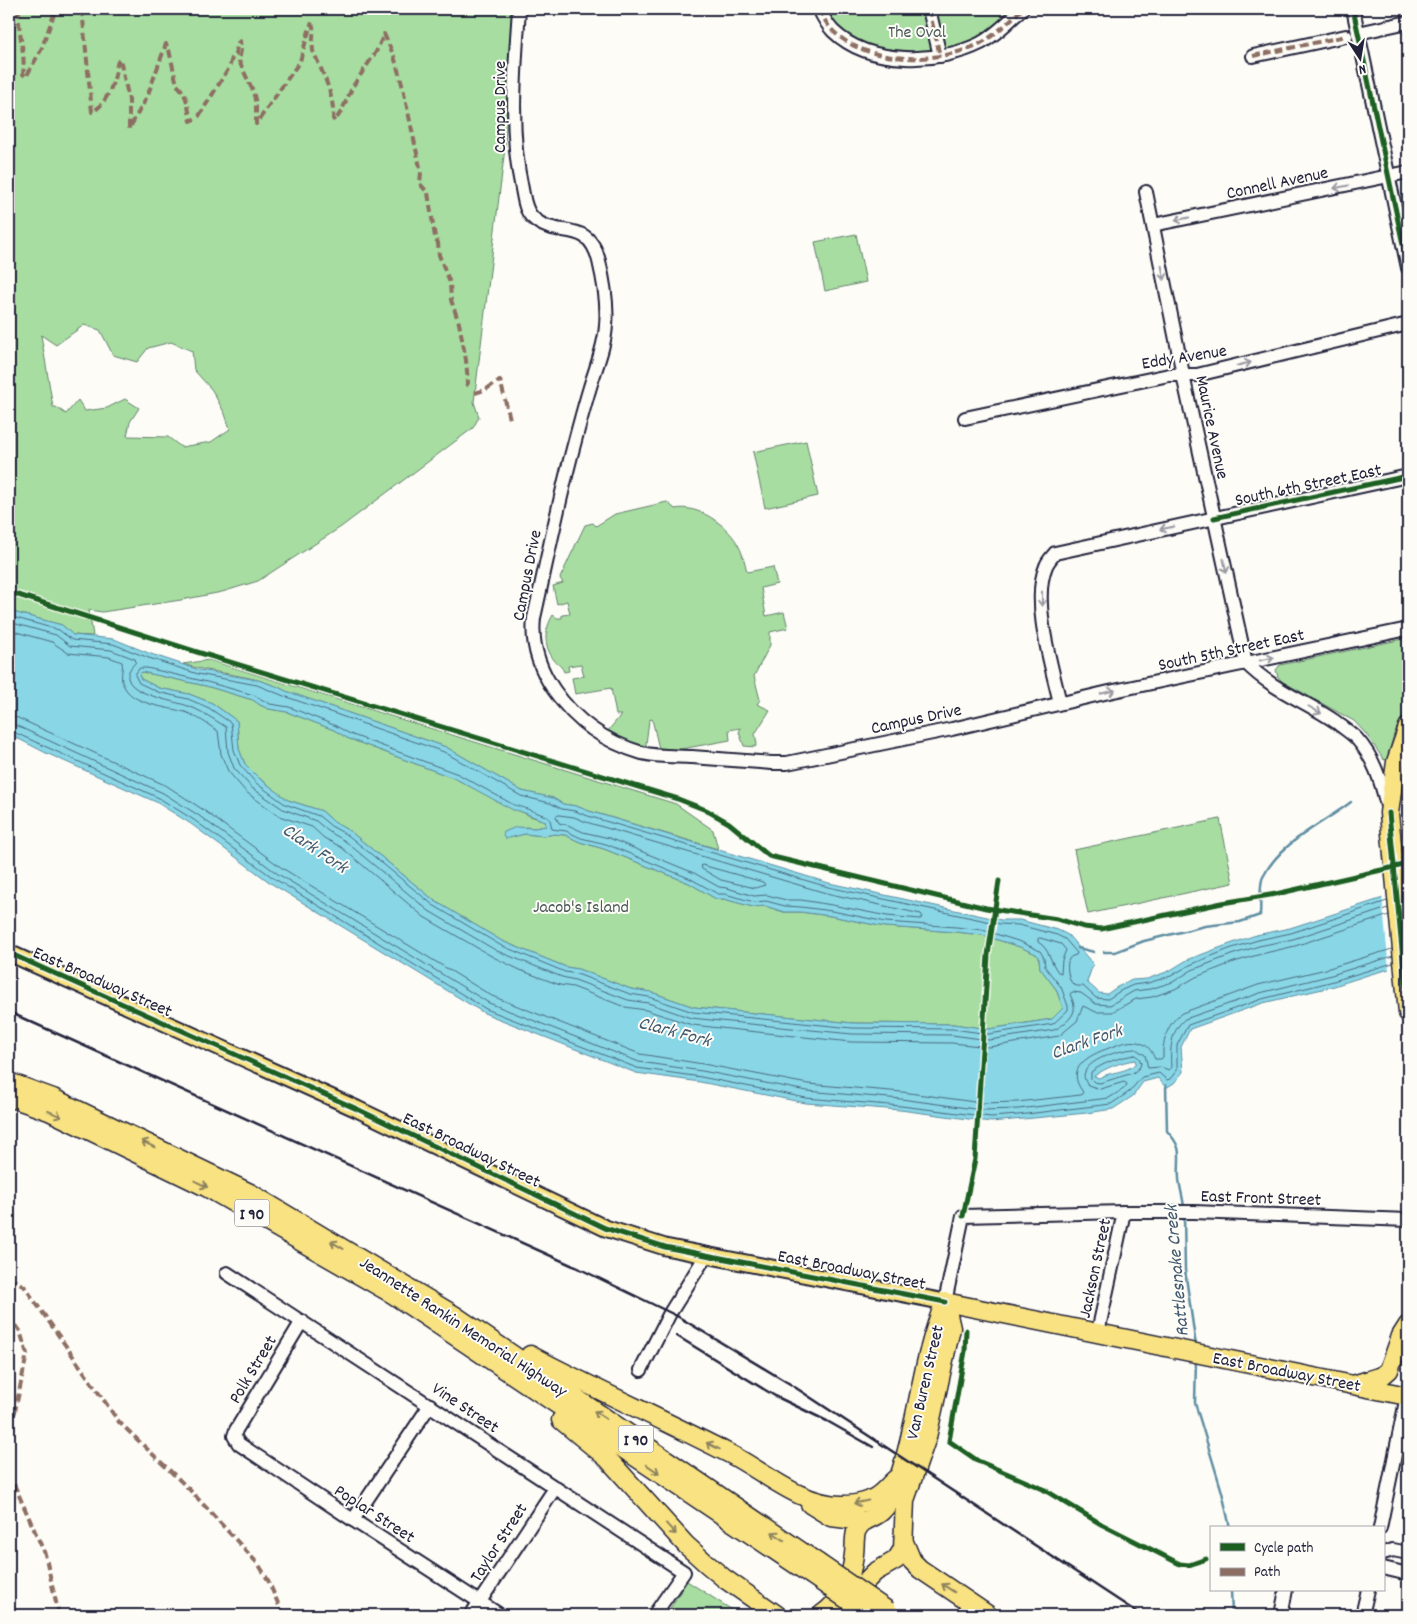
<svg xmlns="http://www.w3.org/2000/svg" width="1417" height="1624" viewBox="0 0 1417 1624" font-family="Dekko,sans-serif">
	<rect width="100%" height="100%" fill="#fdfcf7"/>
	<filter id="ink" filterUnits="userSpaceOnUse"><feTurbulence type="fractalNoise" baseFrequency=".02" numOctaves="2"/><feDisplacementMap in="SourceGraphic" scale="10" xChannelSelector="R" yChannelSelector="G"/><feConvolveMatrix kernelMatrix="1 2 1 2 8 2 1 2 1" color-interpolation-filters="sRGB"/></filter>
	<g filter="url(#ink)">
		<g fill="#a7dda0" stroke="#64806e" fill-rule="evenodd">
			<path d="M9,9H512L505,148L474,402L479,417L473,428L341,527L258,581L222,592L181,600L102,612L89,610L93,636L73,635L62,625L9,611ZM84,325L100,330L113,355L137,362L148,348L171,342L192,351L194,370L212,390L225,414L230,429L211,442L181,447L168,437L127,436L130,422L139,408L125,399L107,408L85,411L78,400L66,414L56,407H53L41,335L56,345Z"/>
			<polygon points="822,9 1018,9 980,39 931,54 878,51 840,32"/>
			<polygon points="856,234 866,282 825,291 815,242"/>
			<polygon points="806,441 818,496 765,508 753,452"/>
			<path d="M667,502L675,509C697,504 726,524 737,543C742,551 745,562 747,572L773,567L777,584L761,588L766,616L784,612L788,628L770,632V645L754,676L760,700L757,704L770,710L755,734L757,744L755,747L744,746L739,732L741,728L729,730L730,740L660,753L652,719L649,720L645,752L607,732L621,715H616L611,688L575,694L572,678L584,676L581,664L568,666L569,671L564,672C562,666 558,665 554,660C543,645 544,630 553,615L557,618H562V615L570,614L567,601L557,604L553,586L563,583L560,578L585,525L593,523L596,526L615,514Z"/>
			<polygon points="1408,638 1408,705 1394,734 1387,759 1384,760 1366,734 1354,721 1283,682 1278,677 1276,670 1280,665"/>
			<path d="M209,660L676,804L713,830L718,849L589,811L576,806L563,804L553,798L522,791L446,747L286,691C255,674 217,675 183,664Z"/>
			<polygon points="142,672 206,686 253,700 260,705 269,709 287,712 334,730 347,738 456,779 530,816 545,821 546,826 535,828 525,827 511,837 525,834 544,836 554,834 565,835 580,842 604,849 689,883 716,899 724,899 753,907 765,906 784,912 800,912 831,916 885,927 956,932 982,935 1020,947 1036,954 1039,959 1040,968 1056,989 1063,1008 1052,1019 989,1029 953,1024 853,1023 694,1007 651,992 631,989 578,969 566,967 502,941 435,901 351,832 334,822 322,811 288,800 259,778 245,764 239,749 237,721 212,703 189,694 159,688 141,679 139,675"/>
			<polygon points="1220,819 1233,883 1088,914 1074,850"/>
			<polygon points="687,1581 740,1615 666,1615"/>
		</g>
		<path fill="#88d6e6" stroke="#5f8ea2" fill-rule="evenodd" d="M9,611L62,625L73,635L114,639L151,654L199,670L258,680L276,686L286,691L446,747L522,791L553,798L563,804L576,806L589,811L829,883L1001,920H1020L1058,930L1068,935L1093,964L1087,982L1099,993L1107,994L1117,987L1132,980L1147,979L1169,971L1187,960L1227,945L1256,935L1290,928L1408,890V964L1371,974L1331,987L1263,1003L1190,1029L1181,1047L1183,1072L1174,1083L1166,1088L1158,1078L1143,1082L1133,1096L1113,1109L1087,1113L991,1122L900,1110L806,1103L700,1082L636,1073L484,1013L272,884L191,824L156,802L46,753L9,734ZM142,672L206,686L253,700L260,705L269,709L287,712L334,730L347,738L456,779L513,810C521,810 535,818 545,821L546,826L535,828L516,827L504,832L503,835L505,839L525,834L544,836L554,834L565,835L580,842L604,849L689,883L716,899H724L753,907L765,906L784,912H800L831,916L885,927L956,932L982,935L1020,947L1036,954L1039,959L1040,968L1056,989L1063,1008L1052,1019L989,1029L953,1024L853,1023L694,1007L651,992L631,989L578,969L566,967L502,941L435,901L351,832L334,822L322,811L288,800L259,778L245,764L239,749L237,721L212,703L189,694L159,688L141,679L139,675ZM1135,1060L1136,1063C1127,1073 1111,1071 1099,1078L1094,1076C1106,1068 1120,1062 1135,1060Z"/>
		<polygon fill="#fdfcf7" points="1408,887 1408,966 1389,971 1382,895"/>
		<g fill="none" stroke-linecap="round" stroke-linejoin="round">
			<g stroke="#4b6a7f" stroke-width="1">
				<path d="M9,616L59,630L72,640L113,644L149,658L198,674L257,685L284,696L444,752L521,796L550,803L562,809L575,811L588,816L828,887L1000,924L1019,925L1057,935L1065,939L1077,953L1076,955C1073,956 1071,956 1069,959C1066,964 1068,979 1072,983C1075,987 1080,986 1083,986L1096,998L1108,999L1120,991L1133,985L1148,983L1171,976L1190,965L1229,949L1258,940L1291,933L1387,901"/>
				<path d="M9,622L56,635L70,646L111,650L135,659L136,662C105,692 173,700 188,706C202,711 213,719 226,727L228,752L234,768L252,788L283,809L316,821L328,831L345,841L429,911L497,951L562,977L575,980L628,1000L648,1003L691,1018L740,1023L852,1034L952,1035L989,1040L1054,1030C1061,1027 1073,1018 1074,1010C1075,1005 1072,999 1070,994L1072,992L1081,993L1096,1004L1110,1005L1134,991L1150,989L1173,982L1192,970L1231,955L1259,946L1293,939L1388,908"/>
				<path d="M9,630L52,642L68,653L109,657L122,662C124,671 118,677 125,688C135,705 167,707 185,712C198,717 207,724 218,731L221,754L228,771L246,792L279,816L312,827L324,838L341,847L424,917L493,957L520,970L560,985L573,987L625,1007L646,1010L692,1025L851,1042L952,1043L989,1047L1059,1036L1077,1021L1083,1006L1096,1012H1112L1136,999L1152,997L1175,989L1196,977L1234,962L1261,954L1295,946L1389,915"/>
				<path d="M140,668H147L207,682L254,695L270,704L289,707L336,726L350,734L458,774L514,805C517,805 547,816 549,818C551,821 551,826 552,829L566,831L581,838L606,844L691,879L718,894H725L754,902L766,901L785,906L801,907L832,911L886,922L956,927L983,930L1021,942L1040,951L1044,958L1045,967L1061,987L1068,1006V1010L1053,1024L989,1034L953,1029L852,1028L693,1012L649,997L630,994L577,974L565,972L500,945L433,905L349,836L331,826L319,816L285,804L256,783L240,765L234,750L231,723L209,708L188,699L158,692L139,683L135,675Z"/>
				<path d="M9,716L18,718L167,786L202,809L282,868L492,996L640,1054L703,1064L808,1084L902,1092L982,1103L1017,1102L1081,1095L1083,1092C1064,1068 1089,1055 1109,1048C1119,1044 1132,1038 1143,1044C1150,1047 1152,1053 1155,1059H1161L1163,1057C1162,1041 1168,1022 1182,1013L1258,985L1326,969L1392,949"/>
				<path d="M9,724L15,725L163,793L198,815L278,874L489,1003L639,1062L702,1071L807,1091L901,1099L982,1110L1018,1109L1109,1098L1125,1088L1127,1084L1124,1082L1100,1089L1088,1085C1070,1063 1121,1049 1136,1049L1145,1055L1148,1068L1160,1067L1169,1070L1171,1067C1170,1051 1170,1031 1185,1019L1260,993L1328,976L1393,956"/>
				<polyline points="9,730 159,798 194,820 275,879 486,1009 637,1068 701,1077 806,1098 901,1106 991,1117 1018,1115 1111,1104 1129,1092 1142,1077 1159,1073 1167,1080 1170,1079 1177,1070 1177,1045 1188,1025 1262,999 1330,982 1393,963"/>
				<polygon points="559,815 574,817 586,822 826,893 921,914 923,917 920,919 887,916 832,905 801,900 786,900 767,895 754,896 727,888 719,887 694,873 609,838 583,832 568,825 559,823 556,817"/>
				<polygon points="702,865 763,882 765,885 755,888 721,880 702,869"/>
				<path d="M1040,938L1061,944L1066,950L1062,960L1061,973L1058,972C1050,962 1050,949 1038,942V939Z"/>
				<path d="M1135,1055L1139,1058L1141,1063L1140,1067L1133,1073L1100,1083L1094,1082L1091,1079V1072C1103,1063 1120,1057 1135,1055Z"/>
			</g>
			<g stroke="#5f8ea2" stroke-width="2.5">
				<polyline points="1078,948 1094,952"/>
				<path d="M1104,952H1115L1144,941L1205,926L1240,922L1260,915C1261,906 1259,884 1263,877C1281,841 1321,825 1351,802"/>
				<path d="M1166,1085L1167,1131C1185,1150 1177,1156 1179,1179C1180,1189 1183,1197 1184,1207"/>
				<polyline points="1184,1215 1185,1270 1196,1346"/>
				<polyline points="1196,1359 1195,1403 1222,1492 1230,1528"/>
				<polyline points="1231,1590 1232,1615"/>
			</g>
			<g stroke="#22223b" stroke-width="16">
				<g id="minor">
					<path d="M519,9C515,69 509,130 522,189C524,199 525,210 532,217C556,241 588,216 599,261C604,282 608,304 606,325C605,346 596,367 590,387C583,410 577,433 571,456C557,510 546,564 534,618C531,645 539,668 554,690C576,722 605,742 642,753C657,757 676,756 692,757C719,759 745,761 772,763H787L952,729L1109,692L1408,629"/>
					<path d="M819,9C823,17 827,25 833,31C869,66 940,64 981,43C997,34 1009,21 1022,9"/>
					<polyline points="929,9 940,56"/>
					<polyline points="1353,9 1408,268"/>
					<polyline points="1358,33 1408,22"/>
					<polyline points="1253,56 1346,36"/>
					<path d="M1146,192L1186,389L1246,663C1272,690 1306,701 1336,722C1343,728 1352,733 1357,739C1374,758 1381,781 1387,806"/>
					<polyline points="1153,225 1408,172"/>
					<polyline points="965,418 1169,375 1197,375 1408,324"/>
					<path d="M1060,703C1052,667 1031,601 1046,566C1048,561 1052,557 1055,553L1408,476"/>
					<polyline points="227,1273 684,1572 654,1615"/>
					<polyline points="945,1302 963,1216 1124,1212 1194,1212 1408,1220"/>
					<polyline points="302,1321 236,1430 234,1436 239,1444 353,1520 500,1615"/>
					<polyline points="1098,1332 1124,1212"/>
					<polyline points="641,1370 670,1313 707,1254"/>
					<polyline points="353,1520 430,1405"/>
					<polyline points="1380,1528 1407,1396"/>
					<polyline points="1383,1553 1393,1550 1408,1553"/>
					<polyline points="1383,1568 1408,1574"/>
					<polyline points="471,1615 555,1488"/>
					<polyline points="1281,1615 1286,1590"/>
					<polyline points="1362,1615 1368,1590"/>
				</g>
			</g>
			<g stroke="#22223b" stroke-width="19">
				<polyline id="major" points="9,953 357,1109 605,1228 665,1247 945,1302"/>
			</g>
			<g stroke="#22223b" stroke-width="21">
				<g id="highway">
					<polyline points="1408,727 1396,762 1389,813 1408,1013"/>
					<polyline points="9,1082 53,1098 250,1193 454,1315 818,1563"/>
					<polyline points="9,1097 49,1111 206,1187 394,1295 810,1574"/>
					<polyline points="945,1302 1407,1396 1408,1392"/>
					<path d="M530,1355C596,1390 664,1420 730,1454C765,1472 800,1505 842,1505C856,1505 871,1502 881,1493C888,1487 893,1480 901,1475"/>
					<polyline points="1356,1384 1382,1376 1389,1370 1401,1336 1408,1325"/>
					<polyline points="561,1420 607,1458 686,1545 707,1564 725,1579 777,1615"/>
					<polyline points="810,1504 831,1517 863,1521"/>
					<polyline points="904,1542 912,1561 920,1569 988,1615"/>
					<path d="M821,1615C841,1602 852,1578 854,1554C855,1547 854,1539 856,1532C861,1518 873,1520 882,1511C888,1505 892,1497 895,1489C918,1428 920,1361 945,1302"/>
					<polyline points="846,1615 861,1586 875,1572 896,1560 903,1549 905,1500 927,1437 951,1328 945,1302"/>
				</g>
			</g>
			<use href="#minor" stroke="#fdfcf7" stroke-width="12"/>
			<use href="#major" stroke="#f8e281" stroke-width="15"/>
			<use href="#highway" stroke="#f8e281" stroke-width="18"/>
			<g stroke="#22223b" stroke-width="2.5">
				<polyline points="9,1012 580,1269 677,1316 790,1384 1141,1615"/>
				<polyline points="677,1336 775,1396 827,1421 873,1447"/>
			</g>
			<g stroke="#22223b" stroke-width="21" stroke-linecap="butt">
				<g id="highway-bridge">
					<polyline points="818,1563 888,1611"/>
					<polyline points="810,1574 870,1615"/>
				</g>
			</g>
			<use href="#highway-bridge" stroke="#f8e281" stroke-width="18"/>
			<g stroke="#8d6e63" stroke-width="4" stroke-dasharray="8 4" stroke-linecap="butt">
				<path d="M19,9C17,31 26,52 23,74L26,77L41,50L56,9"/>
				<path d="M82,9L92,112C105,106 114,84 116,70C117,65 116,63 120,59L129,100V129L147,97L166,44L169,50L177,85C188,94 188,110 191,121L199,116L229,68L232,58L236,54L237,44L240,41L241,50L239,61L253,91L256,104V124L300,61L311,24L313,26C314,34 312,42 313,51C322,72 335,95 333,119L335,121L342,110L353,86L376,52L384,34L394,56L402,84L421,172L420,184L428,193L435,237L438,243L439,255L450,283L451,300L459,323L466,360L468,383L466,386"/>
				<path d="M819,9C823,17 827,25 833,31C869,66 940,64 981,43C997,34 1009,21 1022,9"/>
				<polyline points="929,9 940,56"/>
				<polyline points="1253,56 1346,36"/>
				<polyline points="475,393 485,390 500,380 510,419"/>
				<polyline points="9,1284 16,1281 24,1286 119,1422 189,1489 259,1565 268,1580 283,1615"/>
				<polyline points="9,1315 20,1331 27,1354 9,1440"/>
				<polyline points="9,1473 45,1554 59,1615"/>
			</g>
			<g stroke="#fdfcf7" stroke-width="8">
				<g id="cycleway">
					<polyline points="1353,9 1408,268"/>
					<polyline points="1214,518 1408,476"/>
					<polyline points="9,592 197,652 678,799 706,810 729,823 769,856 986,908 1057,919 1084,927 1101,929 1222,903 1276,894 1408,864"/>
					<polyline points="1389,813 1408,1013"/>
					<polyline points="9,953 357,1109 605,1228 665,1247 945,1302"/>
					<polyline points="963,1216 975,1159 988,955 999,881"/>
					<polyline points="966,1330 965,1351 949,1441 978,1461 1043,1489 1101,1524 1180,1564 1189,1565 1206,1559"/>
				</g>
			</g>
			<use href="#cycleway" stroke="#1b5e20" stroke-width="5"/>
		</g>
		<defs><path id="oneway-shaft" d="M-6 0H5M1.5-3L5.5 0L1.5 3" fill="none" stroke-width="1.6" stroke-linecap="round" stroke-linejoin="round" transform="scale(1.25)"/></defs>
		<g stroke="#9a9aa2">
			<use href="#oneway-shaft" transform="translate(1341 187) rotate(169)"/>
			<use href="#oneway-shaft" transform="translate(1182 219) rotate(168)"/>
			<use href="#oneway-shaft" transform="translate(1163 273) rotate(79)"/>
			<use href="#oneway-shaft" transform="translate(1244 364) rotate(-14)"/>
			<use href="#oneway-shaft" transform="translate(1167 528) rotate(168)"/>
			<use href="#oneway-shaft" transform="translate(1225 566) rotate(78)"/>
			<use href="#oneway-shaft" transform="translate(1042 599) rotate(90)"/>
			<use href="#oneway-shaft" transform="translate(1267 659) rotate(-12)"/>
			<use href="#oneway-shaft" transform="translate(1108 692) rotate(-13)"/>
			<use href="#oneway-shaft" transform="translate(1315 710) rotate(30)"/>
		</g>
		<g stroke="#8d825e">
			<use href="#oneway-shaft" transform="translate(55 1114) rotate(25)"/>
			<use href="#oneway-shaft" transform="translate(148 1144) rotate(-154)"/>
			<use href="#oneway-shaft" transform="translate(201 1184) rotate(27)"/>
			<use href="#oneway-shaft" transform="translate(337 1245) rotate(-149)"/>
			<use href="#oneway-shaft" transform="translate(600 1415) rotate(-146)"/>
			<use href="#oneway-shaft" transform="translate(713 1446) rotate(-154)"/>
			<use href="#oneway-shaft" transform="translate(653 1469) rotate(34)"/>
			<use href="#oneway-shaft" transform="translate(861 1502) rotate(168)"/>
			<use href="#oneway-shaft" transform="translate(671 1529) rotate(48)"/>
			<use href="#oneway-shaft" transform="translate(778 1536) rotate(-146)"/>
			<use href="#oneway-shaft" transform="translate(948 1588) rotate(-147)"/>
		</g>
	</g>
	<g text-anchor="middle" stroke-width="4" stroke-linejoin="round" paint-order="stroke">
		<g fill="#fdfcf7" stroke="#646373" stroke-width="1">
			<rect x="234.5" y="1199.5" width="35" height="27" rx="4"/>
			<rect x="618.5" y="1425.5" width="35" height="27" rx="4"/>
		</g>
		<g font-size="16" font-weight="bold" fill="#22223b">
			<text x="252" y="1219">I 90</text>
			<text x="636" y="1445">I 90</text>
		</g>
		<g font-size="18" fill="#4a5a59" stroke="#fdfcf7">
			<text x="917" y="37">The Oval</text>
			<text x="581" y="912">Jacob's Island</text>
		</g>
		<g font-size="18" fill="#22223b" stroke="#fdfcf7">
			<text transform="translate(499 107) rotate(-90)" y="6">Campus Drive</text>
			<text transform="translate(1277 182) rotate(-12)" y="6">Connell Avenue</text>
			<text transform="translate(1184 356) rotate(-9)" y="6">Eddy Avenue</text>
			<text transform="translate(1213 427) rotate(78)" y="6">Maurice Avenue</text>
			<text transform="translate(1308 484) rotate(-12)" y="6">South 6th Street East</text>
			<text transform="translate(526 575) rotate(-79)" y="6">Campus Drive</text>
			<text transform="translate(1231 649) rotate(-12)" y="6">South 5th Street East</text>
			<text transform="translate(916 718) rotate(-12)" y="6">Campus Drive</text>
			<text transform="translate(103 981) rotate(24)" y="6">East Broadway Street</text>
			<text transform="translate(472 1149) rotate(26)" y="6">East Broadway Street</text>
			<text transform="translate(1261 1197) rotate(2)" y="6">East Front Street</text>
			<text transform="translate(1094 1268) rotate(-78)" y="6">Jackson Street</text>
			<text transform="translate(852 1269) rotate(11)" y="6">East Broadway Street</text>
			<text transform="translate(464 1326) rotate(33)" y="6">Jeannette Rankin Memorial Highway</text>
			<text transform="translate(252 1369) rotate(-59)" y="6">Polk Street</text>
			<text transform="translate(1287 1371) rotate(11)" y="6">East Broadway Street</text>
			<text transform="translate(924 1382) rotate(-77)" y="6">Van Buren Street</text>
			<text transform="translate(466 1407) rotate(34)" y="6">Vine Street</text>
			<text transform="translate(375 1513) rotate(33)" y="6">Poplar Street</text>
			<text transform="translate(498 1542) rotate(-57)" y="6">Taylor Street</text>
		</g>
		<g font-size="19" font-style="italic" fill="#41586e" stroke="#fdfcf7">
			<text transform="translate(316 847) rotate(34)" y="7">Clark Fork</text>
			<text transform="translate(675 1030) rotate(15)" y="7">Clark Fork</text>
			<text transform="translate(1086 1040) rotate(-19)" y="7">Clark Fork</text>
			<text transform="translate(1175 1271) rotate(-95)" y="7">Rattlesnake Creek</text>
		</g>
	</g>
	<rect width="1417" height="1624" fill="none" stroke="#fdfcf7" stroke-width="30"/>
	<rect x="15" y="15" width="1387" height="1594" fill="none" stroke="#22223b" stroke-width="2" filter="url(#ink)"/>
	<rect x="1210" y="1526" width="175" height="65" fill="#fdfcf7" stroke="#a5a5ac"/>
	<rect x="1220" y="1543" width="25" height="8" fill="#1b5e20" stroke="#a5a5ac"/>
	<text x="1254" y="1552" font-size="15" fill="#22223b">Cycle path</text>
	<rect x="1220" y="1568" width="25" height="8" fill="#8d6e63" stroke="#a5a5ac"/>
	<text x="1254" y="1576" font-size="15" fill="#22223b">Path</text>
	<g transform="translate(1360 58) rotate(168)" stroke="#fdfcf7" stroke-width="4" paint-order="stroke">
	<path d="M0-4L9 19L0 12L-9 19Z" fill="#22223b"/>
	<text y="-8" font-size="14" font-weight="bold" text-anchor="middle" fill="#22223b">N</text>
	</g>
</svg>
